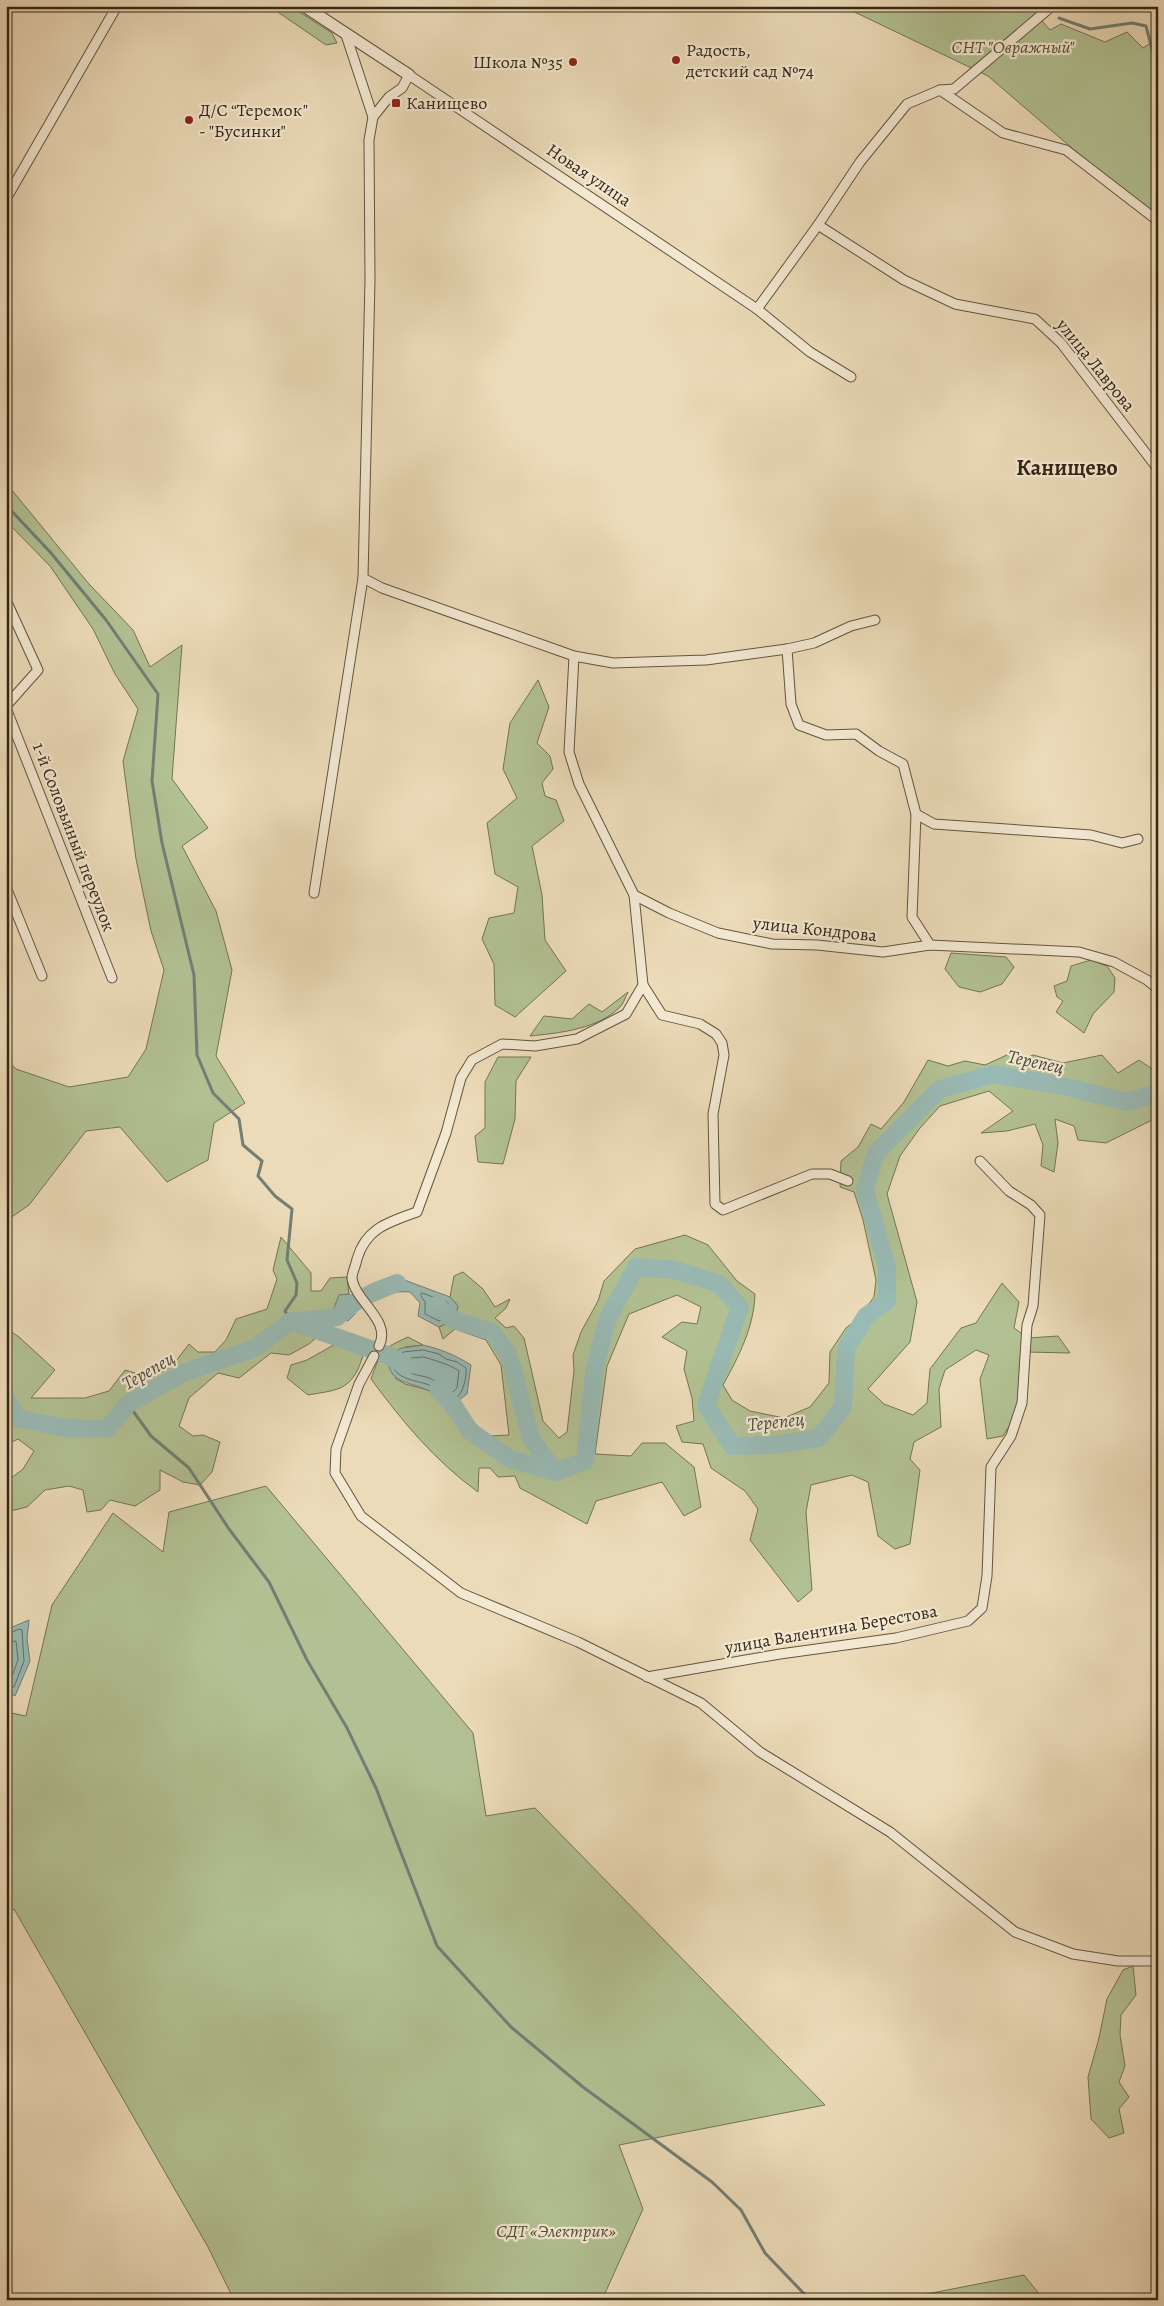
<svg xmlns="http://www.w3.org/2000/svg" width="1164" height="2306" viewBox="0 0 1164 2306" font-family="Alegreya,serif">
	<rect width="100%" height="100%" fill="#ecdbb9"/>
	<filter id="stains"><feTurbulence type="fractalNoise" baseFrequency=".004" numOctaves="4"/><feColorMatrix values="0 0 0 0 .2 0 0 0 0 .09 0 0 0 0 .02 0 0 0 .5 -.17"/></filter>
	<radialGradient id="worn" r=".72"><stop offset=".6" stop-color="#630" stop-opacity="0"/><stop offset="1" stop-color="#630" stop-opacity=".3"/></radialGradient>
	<g fill="#b2c193" stroke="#737454">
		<polygon points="269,6 290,6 332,33 337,43 326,45"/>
		<polygon points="842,6 1029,6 1050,30 1061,24 1105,42 1127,32 1143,48 1158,38 1158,216 1116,186 988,76"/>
		<polygon points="6,483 89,584 133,630 150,667 182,645 172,779 208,828 182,846 216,911 232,970 216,1056 245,1103 214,1123 208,1160 167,1182 120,1127 86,1131 29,1205 6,1221 6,1059 16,1069 69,1087 128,1077 146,1049 164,970 151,931 136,859 123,761 138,709 115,674 93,629 50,566 6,521"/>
		<polygon points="538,680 549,707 537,743 550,756 553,769 542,783 545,796 556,800 564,821 532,846 542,895 545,940 566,971 515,1017 495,1005 494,964 482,939 489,918 514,913 518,887 495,874 487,823 517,798 503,769 510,723"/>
		<polygon points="951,953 1006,957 1014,967 1002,984 980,992 959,987 945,969"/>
		<polygon points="1091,960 1107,966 1115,978 1114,992 1093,1014 1084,1033 1056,1012 1063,1001 1057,997 1054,986 1067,981 1071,966"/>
		<path d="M628,992C626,996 624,1002 621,1006C599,1029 560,1033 530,1036L544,1016L572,1019L589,1004L602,1012Z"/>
		<path d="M1009,1054L1019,1061L1033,1055L1063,1063L1102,1055L1118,1073L1139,1060L1155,1071L1158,1068V1117L1106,1143L1078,1140L1074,1126L1055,1119L1058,1143L1054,1172L1041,1166L1043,1145L1035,1124L1007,1131L981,1133L1013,1111L989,1091L940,1106L920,1128L900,1156L887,1194L917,1302L910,1342L868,1389L884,1404L913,1415L927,1403L930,1369L961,1328L976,1323L1002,1283L1019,1302L1014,1328L1028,1338L1058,1336L1070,1353L1027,1352L1015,1417L1003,1436L987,1439L980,1379L989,1355L976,1350L945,1370L939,1389L941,1427L914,1442L910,1459L920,1470L910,1544L895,1549L878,1536L868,1482L852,1475L811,1485L806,1512L812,1590L798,1602L750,1540L758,1509L745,1491L711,1468L703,1444L682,1442L676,1426L694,1421L692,1398L684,1369L687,1351L662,1337L682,1322L697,1324L701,1307L677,1295L629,1314L607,1366L595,1454L631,1456L642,1443H665L694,1467L701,1507L684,1516L662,1482L596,1501L587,1524L520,1488L515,1476L498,1477L490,1468H479L478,1492C435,1461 402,1421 371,1379C381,1351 381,1349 408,1337L423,1345L405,1347L395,1378L405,1384L428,1390L441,1403L462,1408L481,1430L490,1436L509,1435L501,1365L486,1340L455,1329L443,1339L439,1327L454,1320L458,1306L450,1297L454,1276L463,1272L483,1289L495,1307L510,1299L506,1308L495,1318L506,1328L514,1326L524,1338L543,1421L559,1438L567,1432L574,1371L573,1355L581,1332L598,1301L604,1281L635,1249L685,1235L708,1245L737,1281L755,1294C754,1327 739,1356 723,1385L732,1400L750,1411L784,1418L810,1407L829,1383L830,1352L846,1328L858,1318L874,1297L876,1280L863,1220L854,1192L840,1187L841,1161L858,1147L871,1124L881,1129L904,1102L928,1060L948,1066L965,1061L985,1065Z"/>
		<polygon points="498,1057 531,1057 516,1081 515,1119 503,1164 478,1162 475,1136 485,1128 485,1082"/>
		<polygon points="281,1237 311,1273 311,1291 321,1291 330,1278 347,1277 349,1294 339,1296 334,1308 330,1326 309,1344 289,1355 271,1353 239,1378 218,1373 189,1398 179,1426 193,1436 203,1435 220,1442 212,1472 200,1485 183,1482 160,1470 160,1490 135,1506 110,1500 101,1510 87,1512 83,1490 69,1486 45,1490 27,1507 6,1512 6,1482 23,1469 34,1451 18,1439 6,1445 6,1328 19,1337 55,1370 31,1398 85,1398 109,1391 125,1370 151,1378 172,1366 189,1344 198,1352 215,1352 226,1340 236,1319 267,1309 277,1279 273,1270"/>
		<path d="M353,1334L366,1340C363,1358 358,1380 340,1388C331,1392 318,1393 308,1395L287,1378L291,1365L307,1360Z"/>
		<polygon points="266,1486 473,1733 486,1816 535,1808 825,2105 619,2145 643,2209 602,2300 234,2300 208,2247 14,1909 6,1912 6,1712 26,1716 52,1605 113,1513 163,1552 169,1512"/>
		<polygon points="1133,1966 1136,1995 1121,2015 1120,2035 1125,2066 1119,2082 1129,2097 1119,2109 1124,2133 1109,2138 1091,2119 1088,2077 1099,2038 1107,1999 1123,1970"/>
		<polygon points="1024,2275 1044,2300 896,2300"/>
	</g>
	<g fill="#99bab5" stroke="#717f75">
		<path d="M399,1278L450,1297L458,1306L454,1320L439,1327L418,1316L420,1303L410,1292C398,1291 386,1294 374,1292L382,1280Z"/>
		<polygon points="349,1294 358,1307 355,1314 348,1321 337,1317 334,1308 339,1295"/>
		<path d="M423,1345C441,1349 457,1356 471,1365L467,1394L453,1405C433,1402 440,1395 427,1390C406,1380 389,1385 387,1355L402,1348Z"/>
		<polygon points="29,1620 27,1639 30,1661 15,1696 6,1691 6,1632 10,1628"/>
	</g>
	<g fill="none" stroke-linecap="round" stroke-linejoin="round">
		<g stroke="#667065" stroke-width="1">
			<polygon points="422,1293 447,1302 452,1308 450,1316 439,1321 425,1314 425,1302 421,1296"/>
			<path d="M423,1350L439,1354L446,1359L457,1362L466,1368C467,1379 461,1408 443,1398C438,1395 435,1387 429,1385C416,1380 389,1379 393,1358L404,1352Z"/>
			<path d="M423,1357C432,1359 453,1366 459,1371L457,1388L453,1392H446C443,1389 439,1384 435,1381C423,1373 408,1378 400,1364L405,1359Z"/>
			<polyline points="6,1635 19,1629 22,1630 24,1661 14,1687 6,1687"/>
			<polyline points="6,1642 16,1641 18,1660 11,1679 6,1681"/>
		</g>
		<g stroke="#717f75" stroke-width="3">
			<polyline points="1059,18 1090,29 1132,23 1146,26 1158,72"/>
			<polyline points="6,505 51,553 106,620 158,694 152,781 162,843 194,975 197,1055 213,1093 239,1119 243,1145 262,1161 258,1176 275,1196 292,1209 287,1260 297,1283 296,1295 285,1311 291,1321"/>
			<polyline points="128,1404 151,1436 189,1468 229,1529 269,1582 307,1660 347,1728 376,1788 437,1946 511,2027 583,2087 712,2182 741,2210 765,2253 810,2300"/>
		</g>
		<g stroke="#99bab5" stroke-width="18">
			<polyline points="436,1305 454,1320 492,1332 509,1355 531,1438 555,1472"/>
			<polyline points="298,1321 337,1317 355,1302 374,1292 397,1283"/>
			<polyline points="438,1389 453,1405 470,1431 510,1459 555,1472 585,1461 595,1366 608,1318 636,1267 675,1270 719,1284 740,1307 706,1405 732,1446 775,1445 819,1438 843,1407 846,1349 866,1316 887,1301 887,1267 865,1190 876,1153 940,1089 994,1074 1067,1087 1127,1102 1158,1093"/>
			<polyline points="6,1398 17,1418 64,1428 107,1429 128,1404 183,1373 255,1348 291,1321 387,1355 407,1366"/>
		</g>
		<g stroke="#62543e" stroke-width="11">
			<g id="minor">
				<polyline points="346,35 373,117 369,140 370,280 363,578 382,588 574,656 613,663 706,660 787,649 814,643 851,626 875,620"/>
				<polyline points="940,90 1003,133 1066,150 1158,221"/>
				<polyline points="373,117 389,97 402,88 409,75 757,309 810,352 851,377"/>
				<polyline points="6,199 117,6"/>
				<polyline points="818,225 904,280 955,304 1035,319 1061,343 1158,469"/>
				<polyline points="757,309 818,225 860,162 907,104 940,90 954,89 1052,6"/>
				<polyline points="6,600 38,670 6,706"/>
				<polyline points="787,649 791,704 799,725 826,735 856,734 879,751 903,764 916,814 912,917 930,945"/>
				<polyline points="6,708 112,978"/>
				<polyline points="916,814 934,824 1091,835 1122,843 1138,839"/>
				<polyline points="6,887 42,976"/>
				<polyline points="314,893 363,578"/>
				<polyline points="634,895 669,913 718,933 772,944 817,945 883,952 930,945 1079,952 1114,962 1147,980 1158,989"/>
				<polyline points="643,985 662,1015 700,1024 716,1034 722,1043 724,1055 713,1114 715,1204 723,1210 812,1174 830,1174 848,1181"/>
				<path d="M379,1346C392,1320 355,1302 352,1278C352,1273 356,1265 357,1259C366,1228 389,1222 417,1212L446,1133L461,1078L472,1060L502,1044L535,1046L577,1039L626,1014L643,985L634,895L579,784L569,752L574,656"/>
				<polyline points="374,1356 359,1384 336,1449 335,1473 361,1516 461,1593 578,1642 701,1703 760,1752 890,1832 1015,1932 1073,1954 1118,1961 1158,1961"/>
				<polyline points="647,1677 780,1654 896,1638 968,1621 982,1608 987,1576 991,1467 1011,1436 1022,1403 1027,1325 1033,1306 1040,1215 1031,1205 1009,1191 980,1161"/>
			</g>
		</g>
		<g stroke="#62543e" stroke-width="13">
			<polyline id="tertiary" points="304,6 409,75"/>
		</g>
		<use href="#minor" stroke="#f3e8d2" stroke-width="9"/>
		<use href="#tertiary" stroke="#f3e8d2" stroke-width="11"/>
	</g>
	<g fill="#8f2418" stroke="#f3e8d2" stroke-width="2">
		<circle cx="676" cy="60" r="5"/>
		<circle cx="573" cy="62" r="5"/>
		<rect x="391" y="98" width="10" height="10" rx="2.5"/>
		<circle cx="189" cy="120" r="5"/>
	</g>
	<g text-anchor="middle" stroke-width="4.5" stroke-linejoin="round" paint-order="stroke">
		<g font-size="18" font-style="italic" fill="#544e34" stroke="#f3e8d2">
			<text x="1013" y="53">СНТ "Овражный"</text>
			<text x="556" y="2237">СДТ «Электрик»</text>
		</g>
		<g font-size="18" fill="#342715" stroke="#f3e8d2" text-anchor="start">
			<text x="686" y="56">Радость,<tspan x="686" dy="21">детский сад №74</tspan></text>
			<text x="563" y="68" text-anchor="end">Школа №35</text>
			<text x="406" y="109">Канищево</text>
			<text x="199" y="116">Д/С “Теремок"<tspan x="199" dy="21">- "Бусинки"</tspan></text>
		</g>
		<g font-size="18" fill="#342715" stroke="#f3e8d2">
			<text transform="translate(589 175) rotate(34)" y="6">Новая улица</text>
			<text transform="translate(1096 365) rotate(51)" y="6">улица Лаврова</text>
			<text transform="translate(74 837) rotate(69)" y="6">1-й Соловьиный переулок</text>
			<text transform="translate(815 929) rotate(6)" y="6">улица Кондрова</text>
			<text transform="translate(831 1629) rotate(-10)" y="6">улица Валентина Берестова</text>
		</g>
		<g font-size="19" font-style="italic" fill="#4d4c3d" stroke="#f3e8d2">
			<text transform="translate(1036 1061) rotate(12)" y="7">Терепец</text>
			<text transform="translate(148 1370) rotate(-30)" y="7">Терепец</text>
			<text transform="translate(776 1421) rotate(-6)" y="7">Терепец</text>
		</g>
		<g font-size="22" font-weight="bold" fill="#342715" stroke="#f3e8d2">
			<text x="1067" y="475">Канищево</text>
		</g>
	</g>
	<rect width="1164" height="2306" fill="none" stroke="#ecdbb9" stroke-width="25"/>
	<rect x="8" y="8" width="1149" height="2291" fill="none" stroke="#342715" stroke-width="2.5"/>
	<rect x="12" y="12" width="1139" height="2281" fill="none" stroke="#342715"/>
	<rect width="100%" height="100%" filter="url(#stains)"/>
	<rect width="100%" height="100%" fill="url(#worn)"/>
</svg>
